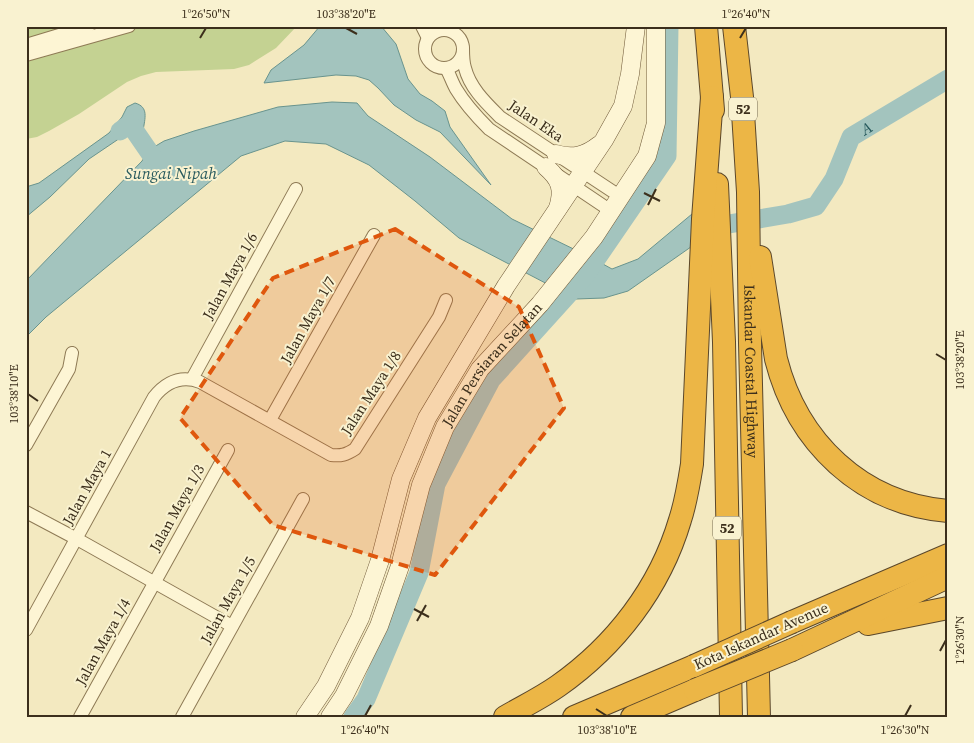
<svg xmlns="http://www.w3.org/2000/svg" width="974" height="743" viewBox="0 0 974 743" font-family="'Source Serif 4',serif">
	<rect width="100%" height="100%" fill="#f3e9c0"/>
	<polygon fill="#c4d292" points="26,26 297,26 276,48 249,65 234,69 156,72 141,76 127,82 79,114 49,131 37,137 26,139"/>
	<g fill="#a3c4be" stroke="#69948e">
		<polygon points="320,26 381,26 396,44 408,79 420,94 432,101 445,111 450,127 491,185 440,132 416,120 394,105 378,88 369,80 356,76 336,75 264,83 271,70 304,45"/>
		<polygon points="332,102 357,103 368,116 430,157 512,219 590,257 612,269 638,259 692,214 699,213 698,242 628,291 604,298 576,299 459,238 415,201 369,165 326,144 285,141 241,156 46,317 26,337 26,281 142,161 149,150 164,141 194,131 278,107"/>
		<path d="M135,103C149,107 145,118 143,131L133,137L126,134L89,159L50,197L26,217V187L39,183L109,133L122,117L127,107Z"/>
	</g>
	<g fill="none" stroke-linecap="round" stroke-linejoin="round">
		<g stroke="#a3c4be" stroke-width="19">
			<polyline points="120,131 130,124 163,172"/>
			<path id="s1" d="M705,228L788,214L816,206L834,179L851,137L948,79"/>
			<polyline points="353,717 366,699 419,573 436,484 491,380 584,277 667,156 669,26"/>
		</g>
		<g stroke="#8e7a55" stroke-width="14">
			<g id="street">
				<polyline points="422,26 428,38"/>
				<circle cx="444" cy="49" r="19"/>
				<polyline points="26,45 89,26"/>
				<path d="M463,48C463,55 463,62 465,68C470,88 486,103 500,117L621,197"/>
				<polyline points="26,55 129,26"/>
				<path d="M446,68C450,75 452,82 456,89C465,104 477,117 489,129L611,211"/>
				<polyline points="192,379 296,189"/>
				<polyline points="270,420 374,235"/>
				<polyline points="26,445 69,369 72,353"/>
				<polyline points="26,512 77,539 232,626"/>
				<path d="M26,630L154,397C166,382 181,375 200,382L331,455C341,456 346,455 355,449L439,317L446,300"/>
				<polyline points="80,717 228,450"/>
				<polyline points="182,717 303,499"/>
			</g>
		</g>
		<g stroke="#705a39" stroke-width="19">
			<g id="secondary">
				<path d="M556,154C573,159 585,156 599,145"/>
				<path d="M546,167C560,179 564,189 558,208"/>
				<polyline points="305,717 326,686 360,618 380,560 401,479 427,418 506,286 604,140 623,106 630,74 636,26"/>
				<path id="s2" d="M330,717L344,696L379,626L400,566L421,485L445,427L480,369L540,304L594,237L647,156L656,123V26"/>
			</g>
		</g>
		<g stroke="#5b472a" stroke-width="24">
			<g id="highway">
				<polyline points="706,26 713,110"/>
				<path id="s3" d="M734,26L742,97L748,192L750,343L759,717"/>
				<polyline points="717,184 724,342 731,717"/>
				<path d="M760,257L776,359C797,442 861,504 948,511"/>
				<polyline points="792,622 948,555"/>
				<polyline points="868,624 948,608"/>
				<polyline points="792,650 948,577"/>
				<path d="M505,717C522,707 541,698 558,686C615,646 660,588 680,520C686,502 689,483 692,464L703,219L712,97"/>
				<polyline points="574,717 694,666"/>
				<polyline points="632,717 695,690"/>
			</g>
		</g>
		<use href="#street" stroke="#fdf5d4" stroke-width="12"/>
		<use href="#secondary" stroke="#fdf5d4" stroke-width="18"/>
		<use href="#highway" stroke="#ecb646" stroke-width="22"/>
		<g stroke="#5b472a" stroke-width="24" stroke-linecap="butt">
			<g id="highway-bridge">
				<polyline points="694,666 792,622"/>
				<polyline points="695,690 792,650"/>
			</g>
		</g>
		<use href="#highway-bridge" stroke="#ecb646" stroke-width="22"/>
	</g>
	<path fill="#df570d" fill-opacity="0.2" stroke="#df570d" stroke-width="4" stroke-dasharray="10 6" stroke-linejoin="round" d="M395,229L519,307L564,408L435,575L273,525L180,418L273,278Z"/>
	<path fill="none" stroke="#3c2f1c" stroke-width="2" d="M346,28L357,34M200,38L206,28M740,38L746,28M644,193L660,201M648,205L656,189M936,354L946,360M28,394L38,401M414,609L429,617M417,621L426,605M940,651L946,640M596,709L607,716M365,716L371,705M905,716L911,705"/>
	<g text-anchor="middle" stroke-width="4" stroke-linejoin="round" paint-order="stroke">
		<g fill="#f9f2d0" stroke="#756a52" stroke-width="1">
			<rect x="729" y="97.5" width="28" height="23" rx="4"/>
			<rect x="713" y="516.5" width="28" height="23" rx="4"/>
		</g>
		<g font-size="14" font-weight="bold" fill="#3c2f1c">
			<text x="743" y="114">52</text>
			<text x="727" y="533">52</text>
		</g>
		<g font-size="15" fill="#3c2f1c" stroke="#f9f2d0">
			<text transform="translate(536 121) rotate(34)" y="5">Jalan Eka</text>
			<text transform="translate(230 276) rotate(-61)" y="5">Jalan Maya 1/6</text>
			<text transform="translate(308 320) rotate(-61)" y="5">Jalan Maya 1/7</text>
			<text dy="5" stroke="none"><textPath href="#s2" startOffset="392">Jalan Persiaran Selatan</textPath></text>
			<text dy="5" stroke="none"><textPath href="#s3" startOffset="346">Iskandar Coastal Highway</textPath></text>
			<text transform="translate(371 393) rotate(-57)" y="5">Jalan Maya 1/8</text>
			<text transform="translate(87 487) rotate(-61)" y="5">Jalan Maya 1</text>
			<text transform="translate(177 508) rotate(-61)" y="5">Jalan Maya 1/3</text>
			<text transform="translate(228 600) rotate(-61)" y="5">Jalan Maya 1/5</text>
			<text transform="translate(761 636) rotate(-24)" y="5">Kota Iskandar Avenue</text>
			<text transform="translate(103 642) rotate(-61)" y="5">Jalan Maya 1/4</text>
		</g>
		<g font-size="16" font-style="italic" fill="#295b5e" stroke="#f9f2d0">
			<text dy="6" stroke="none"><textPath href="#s1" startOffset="209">A</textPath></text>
			<text x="171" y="179">Sungai Nipah</text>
		</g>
	</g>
	<rect width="974" height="743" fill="none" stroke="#f9f2d0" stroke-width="55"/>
	<rect x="28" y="28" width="918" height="688" fill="none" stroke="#3c2f1c" stroke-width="2"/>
	<g font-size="12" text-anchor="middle" fill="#3c2f1c">
		<text x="206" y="18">1°26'50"N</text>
		<text x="346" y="18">103°38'20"E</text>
		<text x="746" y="18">1°26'40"N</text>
		<text transform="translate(960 360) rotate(-90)" y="4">103°38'20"E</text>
		<text transform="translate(14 394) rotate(-90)" y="4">103°38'10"E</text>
		<text transform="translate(960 640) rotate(-90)" y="4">1°26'30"N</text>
		<text x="365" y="734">1°26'40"N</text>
		<text x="607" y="734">103°38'10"E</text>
		<text x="905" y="734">1°26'30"N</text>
	</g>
</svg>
